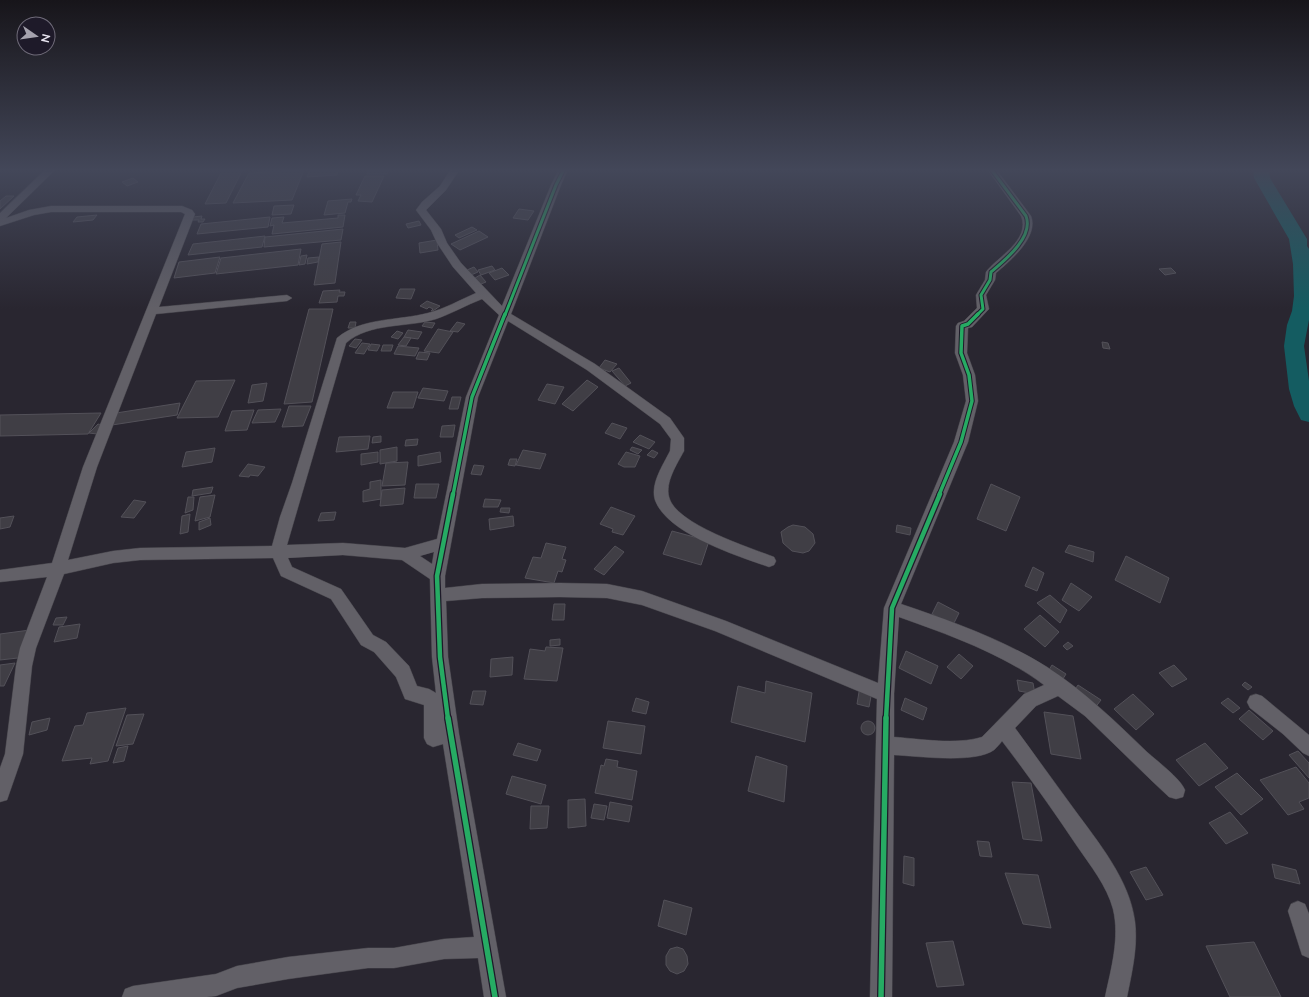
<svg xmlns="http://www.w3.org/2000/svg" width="1309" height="997" viewBox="0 0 1309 997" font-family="Lato,sans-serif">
	<rect width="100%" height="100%" fill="#292630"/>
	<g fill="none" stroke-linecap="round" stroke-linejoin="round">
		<polygon fill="#145c61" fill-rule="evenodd" points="1253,169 1269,169 1270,178 1307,239 1307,246 1309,249 1309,320 1304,346 1309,381 1309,422 1301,420 1294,406 1289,389 1284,346 1287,325 1292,311 1294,296 1293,264 1289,239 1254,178"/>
	</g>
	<g fill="#403e45" stroke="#535159">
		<polygon points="223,169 243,169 226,203 205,204"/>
		<polygon points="339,169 337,175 307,177 310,170"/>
		<polygon points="369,169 389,169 387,174 367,174"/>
		<polygon points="304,170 292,200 233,203 249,173"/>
		<polygon points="365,176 384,176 372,202 358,201 361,195 356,195"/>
		<polygon points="133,178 138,182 127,186 122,182"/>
		<polygon points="6,196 14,196 0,209 0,201"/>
		<polygon points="352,199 351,202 348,202 345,213 324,215 328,201"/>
		<polygon points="294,205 291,214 272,215 274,206"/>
		<polygon points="519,209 534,211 528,220 513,218"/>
		<polygon points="97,215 93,220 73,222 77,217"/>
		<polygon points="338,215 345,215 343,227 272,234 274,225 270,226 272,218 284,217 282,223 338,218"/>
		<polygon points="202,216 201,219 205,219 203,222 198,222 199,220 191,220 193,217"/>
		<polygon points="270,217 268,227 197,234 201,224"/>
		<polygon points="419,221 421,225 408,228 406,224"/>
		<polygon points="472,227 477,230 459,238 455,235"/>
		<polygon points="343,229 341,240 264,247 265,237"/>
		<polygon points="479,231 488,237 460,250 451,244"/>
		<polygon points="265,236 262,247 188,255 193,244"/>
		<polygon points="437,240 438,250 420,253 419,243"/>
		<polygon points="341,242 335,283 314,285 322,244"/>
		<polygon points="301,249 298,265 216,274 221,258"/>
		<polygon points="307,255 305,264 299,265 301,256"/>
		<polygon points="220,257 215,273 174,278 179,262"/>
		<polygon points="319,257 318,262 307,264 308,258"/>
		<polygon points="492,266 495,270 481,275 478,270"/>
		<polygon points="474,267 478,272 471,275 467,270"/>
		<polygon points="502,268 509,275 495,280 489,273"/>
		<polygon points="1171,268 1176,273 1165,275 1159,269"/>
		<polygon points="480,275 486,282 481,284 475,278"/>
		<polygon points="400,289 415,289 411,299 396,298"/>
		<polygon points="340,290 339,292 345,292 344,296 338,296 337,302 319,303 323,291"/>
		<polygon points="427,301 440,306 433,311 431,311 433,309 429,307 427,309 420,306"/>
		<polygon points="309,309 333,309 312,402 284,404"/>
		<polygon points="350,322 356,322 355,328 348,328"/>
		<polygon points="425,322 435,323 432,328 422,326"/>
		<polygon points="457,322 465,324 458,332 450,331"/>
		<polygon points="438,329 453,332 439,353 424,351"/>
		<polygon points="408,330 422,332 418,339 404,337"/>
		<polygon points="397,331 403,333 398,339 391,337"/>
		<polygon points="404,337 411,338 406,346 398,345"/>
		<polygon points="355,339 362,340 356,348 349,346"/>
		<polygon points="1102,342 1108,343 1110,349 1103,348"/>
		<polygon points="362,343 370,344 364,354 355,353"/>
		<polygon points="371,344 380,345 377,351 368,350"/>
		<polygon points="383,345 393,345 391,351 381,351"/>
		<polygon points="398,346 419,348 415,356 394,354"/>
		<polygon points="419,352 430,353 427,360 416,359"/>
		<polygon points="605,360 617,364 610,372 599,368"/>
		<polygon points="619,368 631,383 625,386 612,371"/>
		<polygon points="235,380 218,417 177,418 196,381"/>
		<polygon points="587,380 598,387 573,411 562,404"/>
		<polygon points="267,383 263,401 248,403 252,385"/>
		<polygon points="547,384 564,387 555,404 538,400"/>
		<polygon points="423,388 448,391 444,401 418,398"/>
		<polygon points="393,392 418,392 413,408 387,408"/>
		<polygon points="452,397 461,397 458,409 449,409"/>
		<polygon points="180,403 177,415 112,425 116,413"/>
		<polygon points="289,406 311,406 303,426 282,427"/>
		<polygon points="281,409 275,422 252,423 258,410"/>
		<polygon points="254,410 247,430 225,431 232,411"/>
		<polygon points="101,413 88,434 0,436 0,415"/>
		<polygon points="612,423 627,428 620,439 605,433"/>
		<polygon points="98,424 106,426 97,434 89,433"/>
		<polygon points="455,425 453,437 440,437 442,426"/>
		<polygon points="640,435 655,442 649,449 633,442"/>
		<polygon points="370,436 368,449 336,452 339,437"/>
		<polygon points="381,436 381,442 372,443 373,437"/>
		<polygon points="418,439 417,445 405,446 406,440"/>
		<polygon points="397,447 397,461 380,464 380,450"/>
		<polygon points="632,447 642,450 638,454 630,450"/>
		<polygon points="215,448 212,462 182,467 186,452"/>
		<polygon points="523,450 546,454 540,469 516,465"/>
		<polygon points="652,450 658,453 654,458 647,455"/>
		<polygon points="378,452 378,462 361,465 361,454"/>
		<polygon points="440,452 441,462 418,466 418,456"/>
		<polygon points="626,452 640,456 635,467 624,467 618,464"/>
		<polygon points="510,459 517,459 515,466 508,465"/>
		<polygon points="408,462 405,485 382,486 386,463"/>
		<polygon points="248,464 265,467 258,476 250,475 249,477 239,476"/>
		<polygon points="474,465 484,466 481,475 471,474"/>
		<polygon points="381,480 381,499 363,502 363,491 370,489 370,482"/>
		<polygon points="416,484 439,484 436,498 414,498"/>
		<polygon points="991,484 1020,497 1006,531 977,519"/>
		<polygon points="213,487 211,493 192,496 193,490"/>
		<polygon points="405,488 403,504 380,506 382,490"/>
		<polygon points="215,495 210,517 195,521 200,497"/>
		<polygon points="188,497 194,497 193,510 185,513"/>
		<polygon points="485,499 501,500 498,507 483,507"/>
		<polygon points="134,500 146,502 134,518 121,517"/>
		<polygon points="611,507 635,516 623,535 612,532 613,529 600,524"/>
		<polygon points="501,508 510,508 509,513 500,512"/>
		<polygon points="336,512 334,520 318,521 321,513"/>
		<polygon points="190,514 188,532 180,534 182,516"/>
		<polygon points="14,516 10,527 0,529 0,518"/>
		<polygon points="513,516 514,526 490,530 489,519"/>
		<polygon points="210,518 211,525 199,530 199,522"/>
		<polygon points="793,525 805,527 813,534 815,543 809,551 803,553 792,551 783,543 781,532 788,527"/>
		<polygon points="897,525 911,528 910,535 896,532"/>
		<polygon points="672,531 709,541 701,565 663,554"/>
		<polygon points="546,543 566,547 562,559 566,560 562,572 558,571 554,583 525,578 533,557 541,558"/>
		<polygon points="1069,545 1094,552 1093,562 1065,552"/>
		<polygon points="615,546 624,552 604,575 594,569"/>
		<polygon points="1126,556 1169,578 1160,603 1115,580"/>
		<polygon points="1033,567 1044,573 1037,591 1025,586"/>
		<polygon points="1071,583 1092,597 1079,611 1062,600"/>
		<polygon points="1050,595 1067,610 1060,623 1037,603"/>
		<polygon points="938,602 959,613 953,625 932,614"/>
		<polygon points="554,604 565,604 564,620 552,620"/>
		<polygon points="1040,615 1059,632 1045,647 1024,629"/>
		<polygon points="67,617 63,625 53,625 56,618"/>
		<polygon points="80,624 77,638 54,642 59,627"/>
		<polygon points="30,630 18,658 0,660 0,634"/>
		<polygon points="560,639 560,645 550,646 550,640"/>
		<polygon points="1068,642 1073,646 1067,650 1063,646"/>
		<polygon points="546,647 563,648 557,681 524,679 530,649 545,651"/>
		<polygon points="906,651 938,666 931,684 899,668"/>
		<polygon points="959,654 973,666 961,679 947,667"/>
		<polygon points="513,657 512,675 490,677 491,659"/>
		<polygon points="15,663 4,686 0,686 0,665"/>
		<polygon points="1052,665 1066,674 1061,682 1047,673"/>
		<polygon points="1174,665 1187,679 1172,687 1159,673"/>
		<polygon points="1017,680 1033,683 1035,694 1019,691"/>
		<polygon points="766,681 812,693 805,742 731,722 738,686 765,693"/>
		<polygon points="1245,682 1252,687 1248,690 1242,685"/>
		<polygon points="1078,685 1101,700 1094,709 1072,694"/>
		<polygon points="860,686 872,691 869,707 857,704"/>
		<polygon points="473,691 486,691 483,705 470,704"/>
		<polygon points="1133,694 1154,714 1136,730 1114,709"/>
		<polygon points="636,698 649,702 646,714 632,711"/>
		<polygon points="905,698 927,708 923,720 901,710"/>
		<polygon points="1228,698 1240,708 1233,713 1221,703"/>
		<polygon points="126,708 108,761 90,764 92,758 62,761 75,726 83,725 87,713"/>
		<polygon points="1249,710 1273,731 1263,740 1239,719"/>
		<polygon points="1044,712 1073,716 1081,759 1051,754"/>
		<polygon points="144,714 133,744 116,746 127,715"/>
		<polygon points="50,718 47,730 29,735 32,722"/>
		<circle cx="868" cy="728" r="7"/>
		<polygon points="608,721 645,726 641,754 603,748"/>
		<polygon points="518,743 541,750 537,761 513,755"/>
		<polygon points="1205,743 1228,768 1199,786 1176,760"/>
		<polygon points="128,746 124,761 113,763 118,748"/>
		<polygon points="1298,751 1309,763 1309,778 1289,755"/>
		<polygon points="756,756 787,766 784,802 748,791"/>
		<polygon points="606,759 618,761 617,767 637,771 632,800 595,793 601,765 604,766"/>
		<polygon points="1296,767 1309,783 1309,798 1299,802 1304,809 1288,815 1260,780"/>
		<polygon points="1237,773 1263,799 1241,815 1215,787"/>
		<polygon points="512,776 546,785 541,804 506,794"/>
		<polygon points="1012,782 1031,783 1042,841 1023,839"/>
		<polygon points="585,799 586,826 568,828 568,800"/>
		<polygon points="610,802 632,806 629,822 607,818"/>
		<polygon points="594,804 607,806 604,820 591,818"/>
		<polygon points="531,806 549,806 547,828 530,829"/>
		<polygon points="1230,812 1248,833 1226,844 1209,823"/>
		<polygon points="977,841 989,842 992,857 980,856"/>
		<polygon points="904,856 914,858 914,886 903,883"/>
		<polygon points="1272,864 1296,870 1300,884 1275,878"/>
		<polygon points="1146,867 1163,895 1146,900 1130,872"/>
		<polygon points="1005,873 1038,875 1051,928 1023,924"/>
		<polygon points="664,900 692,908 686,935 658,926"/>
		<polygon points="953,941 964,985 937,987 926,943"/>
		<polygon points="1254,942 1281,997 1230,997 1206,946"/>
		<polygon points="677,947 683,949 687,956 688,964 684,971 677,974 670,971 666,965 666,956 670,949"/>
	</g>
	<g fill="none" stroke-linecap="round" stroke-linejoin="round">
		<g stroke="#45434a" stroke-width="1">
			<g id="street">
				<path d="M46,169H56L6,218L29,210L51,206H182L192,210L195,214L159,307L287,295L292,298L287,301L156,314L97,467L68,560L113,551L140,548L272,546L280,517L292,483L337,338C362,317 398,321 428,313C444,309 460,300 476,293L453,267L437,243L431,230L416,210L422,202L440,186L451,169H460L446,190L426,210L441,229L447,243L461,263L502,306L551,185L559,169H568L561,185L511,314L595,364L670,418L684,438V451C677,464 665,482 669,497C675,524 751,548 774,557L776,561L774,565L769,567C738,556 667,534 655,500C650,484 663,465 670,451L671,439L660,424L587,370L508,321L478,397L445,576V588L482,584L560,583L607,584L642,591L726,621L878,683L884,608L954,442L966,401L963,375L955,353L956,326L958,323L964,321L977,308L976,295L985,280L986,272C997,257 1031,240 1021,216L987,169H996L1031,216C1039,237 1010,261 996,273L995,280L986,295L989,309L987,311L972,327L968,328L967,353L975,375L978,401L968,442L901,604C951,621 1002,639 1047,667C1084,691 1115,721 1147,752C1157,761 1180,778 1185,790L1183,797L1176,799L1169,797L1152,781L1085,716L1058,696L1036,706L1015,728C1035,755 1054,782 1074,809C1098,842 1130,880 1135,922C1138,947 1132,972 1127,997H1105C1111,969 1120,938 1113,909C1107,886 1090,865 1077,846C1053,810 1028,775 1002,741C1000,744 997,747 994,750C974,764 918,756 894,755L892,997H870L877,699L715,631L642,605L607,598L560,597L482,598L446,601L448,657L459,734L506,997H484L478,958L444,959L394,968H368L288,979L237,988L216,996L207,997H122L125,989L133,986L216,974L237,966L288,957L368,948H394L444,939L474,937L443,744L433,747L427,744L424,738V705L405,699L396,677L374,652L361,645L331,599L281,576L273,558L140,560L113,563L64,574L36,648L32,666L23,754L7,800L0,802V768L5,754L16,666L20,648L47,577L0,582V570L52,563L83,467L185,214L181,212H51L34,215L0,226V213ZM482,299L499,315L466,397L437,539L405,548L343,543L287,545L346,343C370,322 407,328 436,319C451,314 466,305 482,299ZM434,552L432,564L420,556ZM343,555L402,560L430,579L432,657L436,693L429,689L417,686L409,666L386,642L373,635L341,589L292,567L288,558ZM899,617C947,634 1003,654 1044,685L1024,694L982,737C956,745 921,739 894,737V694Z"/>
				<polygon points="1256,694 1262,696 1309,735 1309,756 1303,753 1283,734 1250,708 1247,702 1250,696"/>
				<polygon points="1298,901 1305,904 1309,914 1309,958 1302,955 1288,911 1291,904"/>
			</g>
		</g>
		<use href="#street" fill="#626067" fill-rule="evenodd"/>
		<g stroke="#1e1a29" stroke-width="5">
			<g id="cycleway-far3">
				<polyline points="505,315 556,185 564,169"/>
				<path d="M977,315L983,309L981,295L990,280L991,272C1005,260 1034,237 1026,216L991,169"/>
			</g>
		</g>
		<g stroke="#1e1a29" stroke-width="5.5">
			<g id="cycleway-far2">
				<polyline points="453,495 472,397 505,314"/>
				<polyline points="939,495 961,442 972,401 969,375 961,353 962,326 968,324 978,314"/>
			</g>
		</g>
		<g stroke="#1e1a29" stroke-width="7">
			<g id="cycleway-far1">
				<polyline points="448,719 440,657 437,576 453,494"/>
				<polyline points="886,719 892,608 940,494"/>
			</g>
		</g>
		<g stroke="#1e1a29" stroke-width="8">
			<g id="cycleway">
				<polyline points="448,718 495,997"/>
				<polyline points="881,997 886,718"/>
			</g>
		</g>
		<use href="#cycleway-far3" stroke="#26ab63" stroke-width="3"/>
		<use href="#cycleway-far2" stroke="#26ab63" stroke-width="3.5"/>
		<use href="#cycleway-far1" stroke="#26ab63" stroke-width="4.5"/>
		<use href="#cycleway" stroke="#26ab63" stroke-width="5.5"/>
	</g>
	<linearGradient id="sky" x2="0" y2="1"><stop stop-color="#17151a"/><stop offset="0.55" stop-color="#434759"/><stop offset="1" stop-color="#434759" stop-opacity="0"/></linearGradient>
	<rect width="1309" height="309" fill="url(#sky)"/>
	<g transform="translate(36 36) rotate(103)"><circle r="19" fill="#1e1a29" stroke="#6f6b79"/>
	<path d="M0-3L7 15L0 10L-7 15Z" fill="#a5a2ad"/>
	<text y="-6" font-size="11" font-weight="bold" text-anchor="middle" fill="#e8e5f0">N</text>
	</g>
</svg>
